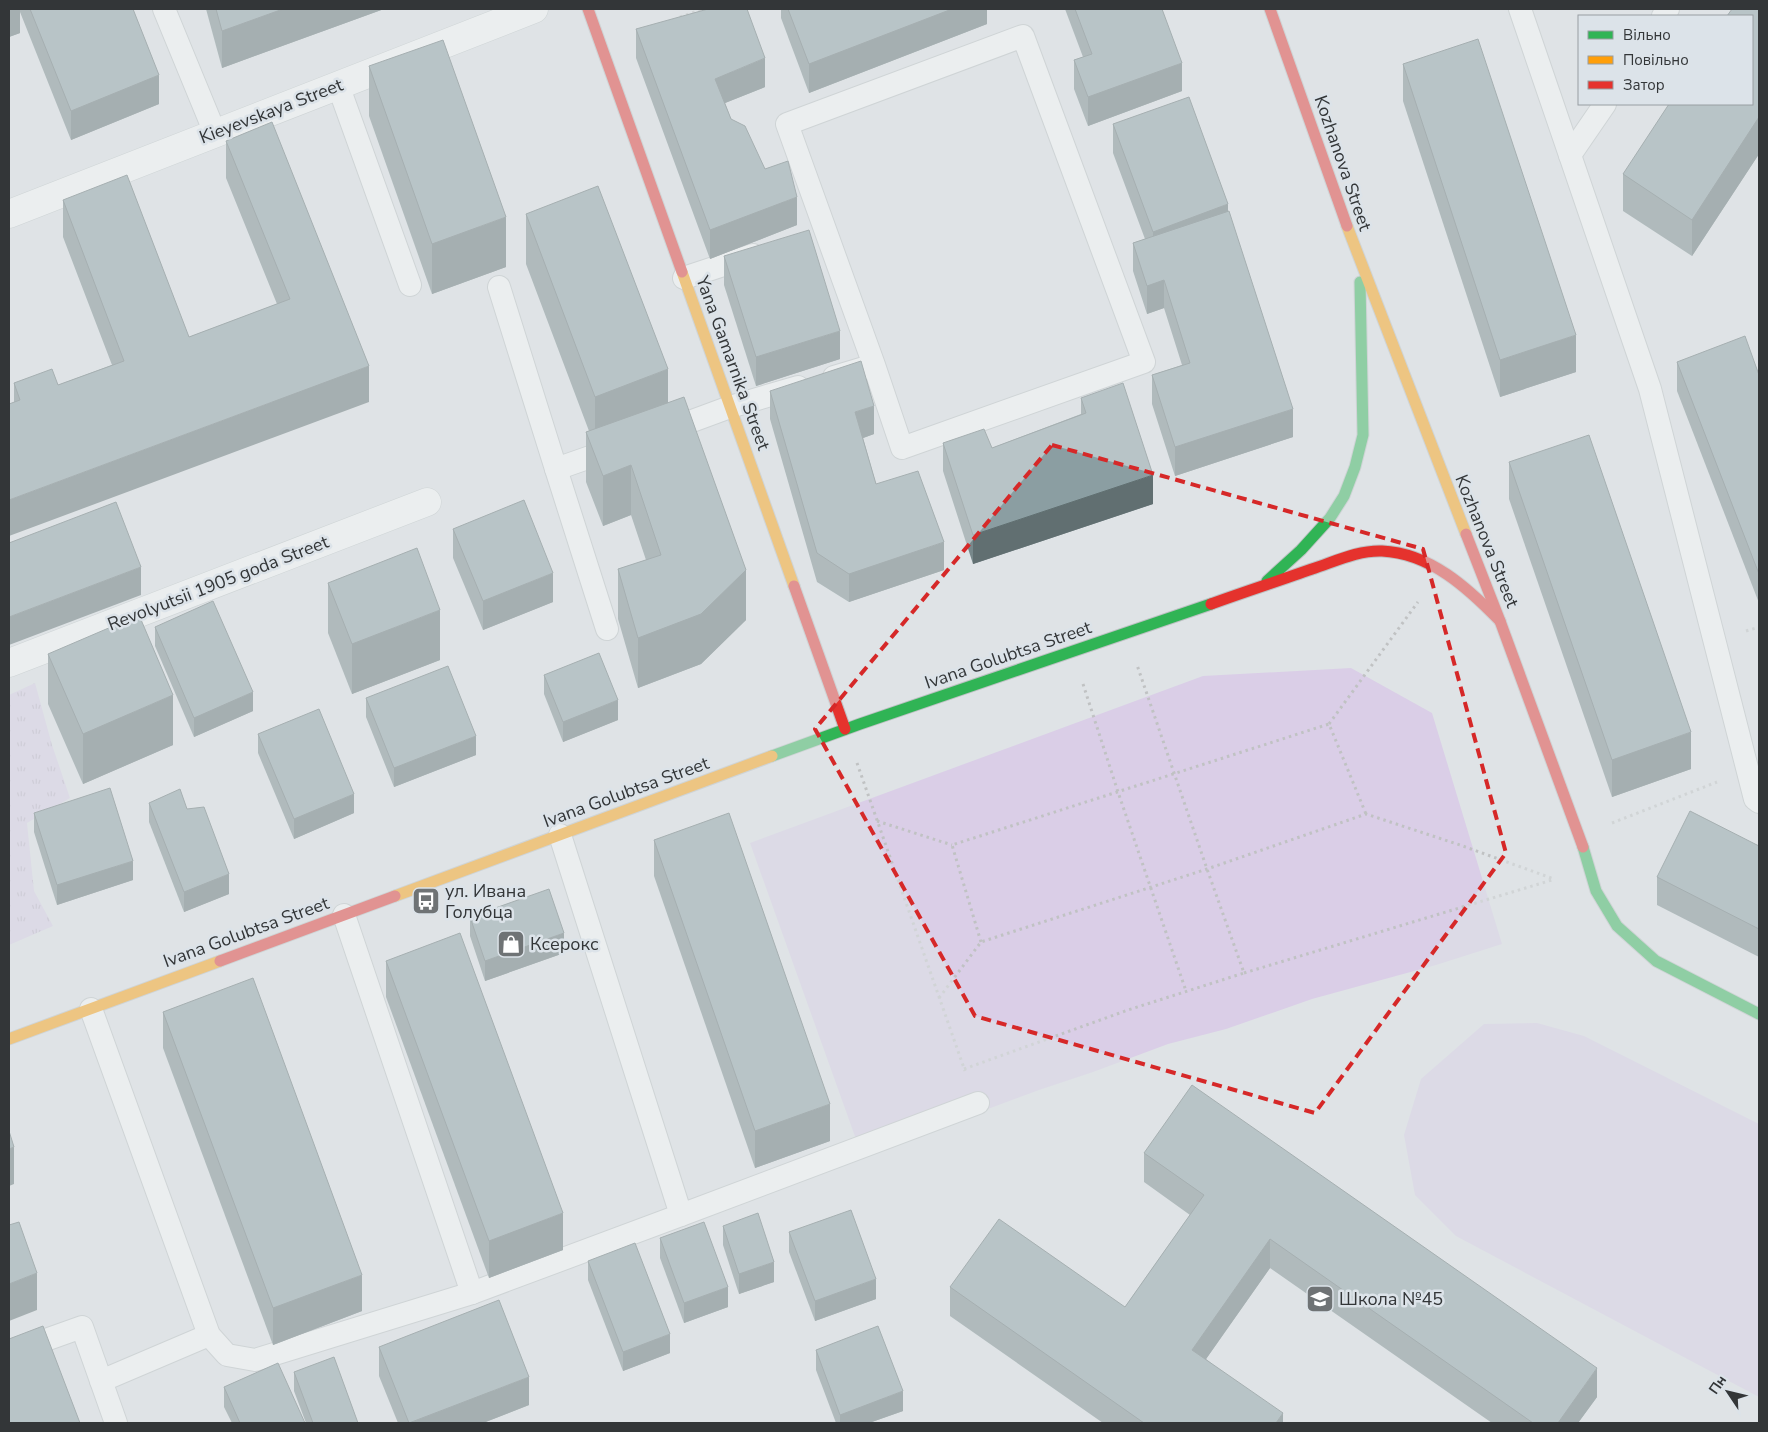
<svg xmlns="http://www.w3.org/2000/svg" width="1768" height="1432" viewBox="0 0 1768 1432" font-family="'Nunito Sans',sans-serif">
	<defs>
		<pattern id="grass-tufts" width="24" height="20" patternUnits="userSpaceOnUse" patternTransform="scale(1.25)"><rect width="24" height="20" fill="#dacee7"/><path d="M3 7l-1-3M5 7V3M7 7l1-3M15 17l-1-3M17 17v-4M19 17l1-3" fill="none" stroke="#bcb2c7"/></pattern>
	</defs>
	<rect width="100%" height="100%" fill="#dfe3e6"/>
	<polygon fill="url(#grass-tufts)" points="35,683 52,745 70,798 27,823 34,891 53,926 9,945 9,695"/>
	<g fill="#dacee7">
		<polygon points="1351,668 1432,713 1502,944 1436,965 1312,999 1226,1029 1168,1044 1093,1072 1039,1090 862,1156 750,843 1203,676"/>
		<polygon points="1537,1023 1584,1036 1759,1124 1759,1397 1456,1236 1415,1195 1404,1135 1421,1079 1484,1024"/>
	</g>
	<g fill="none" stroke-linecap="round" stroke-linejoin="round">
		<g stroke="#bdc1c3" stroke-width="24">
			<g id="lane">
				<polyline points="164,9 215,133"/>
				<polyline points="1520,9 1650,389 1755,799 1759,802"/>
				<polyline points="1663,16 1668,9"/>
				<polyline points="338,85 410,285"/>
				<polyline points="1570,155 1605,104"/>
				<polyline points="684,278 753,255"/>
				<polyline points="499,287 556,469"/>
				<polyline points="834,377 874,365 902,448 1144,362 1023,36 787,124 874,365"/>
				<polyline points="665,431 730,407 798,387"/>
				<polyline points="607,629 556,469 616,448"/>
				<polyline points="344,915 472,1293"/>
				<polyline points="91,1009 209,1335 227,1355 255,1360 472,1293 681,1215 560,835"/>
				<polyline points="681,1215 978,1103"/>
				<polyline points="9,1353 82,1327 116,1423"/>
				<polyline points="101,1381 209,1335"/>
			</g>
		</g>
		<g stroke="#bdc1c3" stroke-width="29">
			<g id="street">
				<polyline points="9,214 534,9"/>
				<polyline points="9,663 427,502"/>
			</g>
		</g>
		<g stroke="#bdc1c3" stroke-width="13">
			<g id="fast">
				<polyline points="1267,581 1301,550 1330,518 1344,496 1355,467 1363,435 1360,282"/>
				<polyline points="772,756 860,724 1211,604"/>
				<polyline points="1583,847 1596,891 1617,926 1656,961 1759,1014"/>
			</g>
		</g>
		<g stroke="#bdc1c3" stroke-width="13">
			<g id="slow">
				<polyline points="1347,226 1466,534"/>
				<polyline points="682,272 794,586"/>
				<polyline points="395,896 772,756"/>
				<polyline points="9,1039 220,961"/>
			</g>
		</g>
		<g stroke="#bdc1c3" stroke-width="13">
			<g id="jam">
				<polyline points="588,9 682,272"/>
				<polyline points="1270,9 1347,226"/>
				<polyline points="1466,534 1500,621 1583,847"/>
				<polyline points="794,586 845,729"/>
				<path d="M1211,604C1244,592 1278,581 1312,569C1334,562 1358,550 1382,551C1430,553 1468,588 1500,621"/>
				<polyline points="220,961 395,896"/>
			</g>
		</g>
		<g stroke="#c0c2c3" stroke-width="3" stroke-dasharray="2.5 4" stroke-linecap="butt">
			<polyline points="680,17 703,9"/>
			<polyline points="1746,631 1759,627"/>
			<polyline points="1083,684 1118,792 1186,991"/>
			<polyline points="1329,724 1418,602"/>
			<polyline points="857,763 965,1071"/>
			<polyline points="877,821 952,845"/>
			<polyline points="1612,823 1717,782"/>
			<polyline points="981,942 952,845 1329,724 1366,814"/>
			<polyline points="1244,973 1552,880"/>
			<polyline points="939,998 981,942 1207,869 1366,814 1460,845 1554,879"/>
			<polyline points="964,1069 1128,1010 1244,973 1207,869 1137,665"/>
		</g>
		<use href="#lane" stroke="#fafbfb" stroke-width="22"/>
		<use href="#street" stroke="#fafbfb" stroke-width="28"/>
		<use href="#fast" stroke="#30b455" stroke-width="11"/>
		<use href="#slow" stroke="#ff9f0a" stroke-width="11"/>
		<use href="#jam" stroke="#e5322d" stroke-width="11"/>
	</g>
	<g fill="#78888b">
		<polygon points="9,9 133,9 159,104 71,140 20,12 20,33 9,37"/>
		<polygon points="206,9 384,9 222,68"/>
		<polygon points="781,9 987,9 987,24 809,93 781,18"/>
		<polygon points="1065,9 1162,9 1182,91 1088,126 1074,89 1074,60 1083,57"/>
		<polygon points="1759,9 1759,154 1692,256 1623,211 1623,174"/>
		<polygon points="636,29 765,87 725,103 731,119 765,169 797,225 710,259 636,58"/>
		<polygon points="1403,64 1576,372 1500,397 1403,101"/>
		<polygon points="369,66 506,267 432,294 369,116"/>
		<polygon points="1113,124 1228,212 1293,437 1175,476 1152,404 1152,375 1182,365 1164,308 1147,314 1133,271 1133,243 1145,239 1113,153"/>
		<polygon points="226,141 369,402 14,402 14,383 58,385 112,365 63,237 63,200 189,337 277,304 226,178"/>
		<polygon points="526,214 668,402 746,620 701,664 638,688 618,619 618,569 646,560 631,515 603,526 586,482 586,432 589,431 526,264"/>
		<polygon points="724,256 840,359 756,386 724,285"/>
		<polygon points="1677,362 1759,375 1759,603 1677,391"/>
		<polygon points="770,391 874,434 863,438 876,484 944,570 849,602 817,582 770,419"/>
		<polygon points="1081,398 1153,504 973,564 943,471 943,443 992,448 1081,414"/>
		<polygon points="1509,462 1691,769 1612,797 1509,499"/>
		<polygon points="453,529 553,602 483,630 453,558"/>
		<polygon points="328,583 440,660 352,694 328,633"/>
		<polygon points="155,627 253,711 194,737 155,646"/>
		<polygon points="48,654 173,745 83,784 48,704"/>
		<polygon points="544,675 618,720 563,742 544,694"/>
		<polygon points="366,698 476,755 394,787 366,717"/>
		<polygon points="258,734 354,813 294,839 258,753"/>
		<polygon points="149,803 229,894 184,912 149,822"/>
		<polygon points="34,813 133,880 57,905 34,832"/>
		<polygon points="654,840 830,1141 755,1168 654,876"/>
		<polygon points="1759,846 1759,957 1657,905 1657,877"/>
		<polygon points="470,917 564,953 485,981 470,936"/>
		<polygon points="386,961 563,1250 489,1278 386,997"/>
		<polygon points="163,1012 362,1311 273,1345 163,1048"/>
		<polygon points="1144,1153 1597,1397 1578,1423 1492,1423 1270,1268 1206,1359 1283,1423 1103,1423 950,1316 950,1287 1125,1307 1190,1215 1144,1182"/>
		<polygon points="723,1226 774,1282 739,1294 723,1245"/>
		<polygon points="789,1232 876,1299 815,1321 789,1252"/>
		<polygon points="660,1238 728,1307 684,1323 660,1258"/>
		<polygon points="588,1261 670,1353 623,1371 588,1280"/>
		<polygon points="379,1347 529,1405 483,1423 398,1423 379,1376"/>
		<polygon points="816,1350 903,1411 869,1423 836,1423 816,1370"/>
		<polygon points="294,1372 358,1423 306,1423 294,1391"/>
		<polygon points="224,1387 305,1423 232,1423 224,1407"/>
	</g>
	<g fill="#616f71">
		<polygon points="9,9 20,9 20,33 9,37"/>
		<polygon points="283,9 384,9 222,68 222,31"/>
		<polygon points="952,9 987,9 987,24 809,93 809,64"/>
		<polygon points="765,58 765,87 715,107 715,79"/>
		<polygon points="1182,63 1182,91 1088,126 1088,97"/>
		<polygon points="159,75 159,104 71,140 71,111"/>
		<polygon points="1759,117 1759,154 1692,256 1692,220"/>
		<polygon points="797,197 797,225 710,259 710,230"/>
		<polygon points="1228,204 1228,233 1153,261 1153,232"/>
		<polygon points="506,217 506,267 432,294 432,244"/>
		<polygon points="1164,280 1164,308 1147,314 1147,286"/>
		<polygon points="840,331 840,359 756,386 756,357"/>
		<polygon points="1576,335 1576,372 1500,397 1500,360"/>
		<polygon points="369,366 369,402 9,536 9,500"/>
		<polygon points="668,369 668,419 595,447 595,397"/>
		<polygon points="874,406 874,434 855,441 855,412"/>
		<polygon points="1293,409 1293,437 1175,476 1175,447"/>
		<polygon points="631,465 631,515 603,526 603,476"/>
		<polygon points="1153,475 1153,504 973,564 973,535"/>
		<polygon points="944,542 944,570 849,602 849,574"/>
		<polygon points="141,567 141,595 9,645 9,617"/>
		<polygon points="746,570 746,620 701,664 638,688 638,638"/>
		<polygon points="553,573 553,602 483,630 483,601"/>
		<polygon points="440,610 440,660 352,694 352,644"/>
		<polygon points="253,692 253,711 194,737 194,718"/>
		<polygon points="173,695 173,745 83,784 83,734"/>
		<polygon points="618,700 618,720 563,742 563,722"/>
		<polygon points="1691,732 1691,769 1612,797 1612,760"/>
		<polygon points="476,736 476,755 394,787 394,768"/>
		<polygon points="354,794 354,813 294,839 294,819"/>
		<polygon points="133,861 133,880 57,905 57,885"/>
		<polygon points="229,874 229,894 184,912 184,892"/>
		<polygon points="564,933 564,953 485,981 485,961"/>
		<polygon points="830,1104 830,1141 755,1168 755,1131"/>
		<polygon points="14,1147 14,1184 9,1186 9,1149"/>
		<polygon points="563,1213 563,1250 489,1278 489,1241"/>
		<polygon points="1270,1239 1270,1268 1192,1379 1192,1350"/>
		<polygon points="774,1262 774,1282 739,1294 739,1274"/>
		<polygon points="37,1273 37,1310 9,1321 9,1284"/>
		<polygon points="362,1275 362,1311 273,1345 273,1308"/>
		<polygon points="876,1279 876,1299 815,1321 815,1301"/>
		<polygon points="728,1287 728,1307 684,1323 684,1303"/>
		<polygon points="670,1334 670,1353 623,1371 623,1352"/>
		<polygon points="1597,1368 1597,1397 1578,1423 1558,1423"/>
		<polygon points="529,1377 529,1405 483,1423 410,1423"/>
		<polygon points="903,1391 903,1411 869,1423 840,1423 840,1415"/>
		<polygon points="1283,1413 1283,1423 1276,1423"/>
	</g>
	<g fill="#8b9ea2" stroke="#616f71">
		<polygon points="30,9 133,9 159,75 71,111"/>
		<polygon points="216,9 283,9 222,31"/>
		<polygon points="708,9 747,9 765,58 715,79 731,119 745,126 765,169 788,161 797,197 710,230 636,29"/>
		<polygon points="788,9 952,9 809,64"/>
		<polygon points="1075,9 1162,9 1182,63 1088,97 1074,60 1092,54"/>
		<polygon points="1732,9 1759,9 1759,117 1692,220 1623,174 1669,104 1752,104 1752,16 1727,16"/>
		<polygon points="1478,39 1576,335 1500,360 1403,64"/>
		<polygon points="443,40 506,217 432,244 369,66"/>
		<polygon points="1189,97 1228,204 1153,232 1113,124"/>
		<polygon points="272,122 369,366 9,500 9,404 20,400 14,383 52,369 58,385 124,361 63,200 127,175 189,337 290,299 226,141"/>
		<polygon points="598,186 668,369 595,397 526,214"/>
		<polygon points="1229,211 1293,409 1175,447 1152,375 1190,363 1164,280 1147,286 1133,243"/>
		<polygon points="809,230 840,331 756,357 724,256"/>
		<polygon points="1745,336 1759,375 1759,574 1677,362"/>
		<polygon points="861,361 874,406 855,412 876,484 918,471 944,542 849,574 817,553 770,391"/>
		<polygon points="1123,383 1153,475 973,535 943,443 984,429 992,448 1086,413 1081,398"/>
		<polygon points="684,397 746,570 701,614 638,638 618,569 661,555 631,465 603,476 586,432"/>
		<polygon points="1589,435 1691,732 1612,760 1509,462"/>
		<polygon points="524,500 553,573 483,601 453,529"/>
		<polygon points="116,502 141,567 9,617 9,543"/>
		<polygon points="417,548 440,610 352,644 328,583"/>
		<polygon points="213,601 253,692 194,718 155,627"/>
		<polygon points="139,615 173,695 83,734 48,654"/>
		<polygon points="599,653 618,700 563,722 544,675"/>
		<polygon points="448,666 476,736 394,768 366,698"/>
		<polygon points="319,709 354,794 294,819 258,734"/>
		<polygon points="110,788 133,861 57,885 34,813"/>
		<polygon points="180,789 187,809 204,807 229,874 184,892 149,803"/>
		<polygon points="1690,811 1759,846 1759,929 1657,877"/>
		<polygon points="729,813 830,1104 755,1131 654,840"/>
		<polygon points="549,889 564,933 485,961 470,917"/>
		<polygon points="460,933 563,1213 489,1241 386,961"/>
		<polygon points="253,978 362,1275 273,1308 163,1012"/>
		<polygon points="1192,1085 1597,1368 1558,1423 1533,1423 1270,1239 1192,1350 1283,1413 1276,1423 1144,1423 950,1287 999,1219 1125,1307 1204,1195 1144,1153"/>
		<polygon points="9,1131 14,1147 9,1149"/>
		<polygon points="851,1210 876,1279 815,1301 789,1232"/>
		<polygon points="758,1213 774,1262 739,1274 723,1226"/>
		<polygon points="19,1222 37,1273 9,1284 9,1225"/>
		<polygon points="704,1222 728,1287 684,1303 660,1238"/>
		<polygon points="635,1243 670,1334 623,1352 588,1261"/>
		<polygon points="499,1300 529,1377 409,1423 379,1347"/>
		<polygon points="43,1326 80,1423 9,1423 9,1339"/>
		<polygon points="878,1326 903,1391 840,1415 816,1350"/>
		<polygon points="334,1357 358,1423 313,1423 294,1372"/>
		<polygon points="278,1363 305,1423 240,1423 224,1387"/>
	</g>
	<path d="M0 0H1768V1432H0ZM1052,445L1423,549L1506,853L1315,1113L975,1016L815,729Z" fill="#dfe3e6" fill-opacity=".55" fill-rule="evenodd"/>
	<path fill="none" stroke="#d62828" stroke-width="4" stroke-dasharray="10 6" stroke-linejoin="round" d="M1052,445L1423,549L1506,853L1315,1113L975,1016L815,729Z"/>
	<defs>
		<g id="bus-square" transform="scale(1.4375)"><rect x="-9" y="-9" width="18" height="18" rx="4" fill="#6f7375" stroke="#dce3e9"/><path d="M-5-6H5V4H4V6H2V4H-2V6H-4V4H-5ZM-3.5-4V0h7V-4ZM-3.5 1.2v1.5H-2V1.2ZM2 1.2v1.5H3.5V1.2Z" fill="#fff"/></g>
		<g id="shop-square" transform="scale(1.4375)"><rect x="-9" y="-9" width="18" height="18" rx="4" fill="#6f7375" stroke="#dce3e9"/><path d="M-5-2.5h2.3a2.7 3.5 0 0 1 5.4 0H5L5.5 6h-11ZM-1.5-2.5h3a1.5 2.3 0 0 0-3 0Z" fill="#fff"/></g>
		<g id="school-square" transform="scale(1.4375)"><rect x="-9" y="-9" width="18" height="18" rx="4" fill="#6f7375" stroke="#dce3e9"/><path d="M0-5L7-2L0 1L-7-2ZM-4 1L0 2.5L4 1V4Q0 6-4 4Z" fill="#fff"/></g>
	</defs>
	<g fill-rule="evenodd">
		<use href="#bus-square" x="426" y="901"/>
		<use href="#shop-square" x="511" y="944"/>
		<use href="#school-square" x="1320" y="1299"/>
	</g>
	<g text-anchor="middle" stroke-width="5" stroke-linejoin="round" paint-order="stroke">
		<g font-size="18" fill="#333638" stroke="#dce3e9">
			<text transform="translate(271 111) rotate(-21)" y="6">Kieyevskaya Street</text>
			<text transform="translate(1343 163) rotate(71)" y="6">Kozhanova Street</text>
			<text transform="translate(733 363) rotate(70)" y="6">Yana Gamarnika Street</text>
			<text transform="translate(1487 541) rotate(68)" y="6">Kozhanova Street</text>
			<text transform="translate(218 583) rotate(-21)" y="6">Revolyutsii 1905 goda Street</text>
			<text transform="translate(1008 655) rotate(-19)" y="6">Ivana Golubtsa Street</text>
			<text transform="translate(626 792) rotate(-20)" y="6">Ivana Golubtsa Street</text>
			<text transform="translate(246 932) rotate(-20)" y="6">Ivana Golubtsa Street</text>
		</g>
		<g font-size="18" fill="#333638" stroke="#dce3e9" text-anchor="start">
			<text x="445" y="897">ул. Ивана<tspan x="445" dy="21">Голубца</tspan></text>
			<text x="530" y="950">Ксерокс</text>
			<text x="1339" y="1305">Школа №45</text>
		</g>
	</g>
	<rect width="1768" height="1432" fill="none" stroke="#333638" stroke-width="20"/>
	<rect x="1578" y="15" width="175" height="90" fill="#dce3e9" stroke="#989ea2"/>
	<rect x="1588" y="31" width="25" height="8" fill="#30b455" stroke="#989ea2"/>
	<text x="1623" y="40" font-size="15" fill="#333638">Вільно</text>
	<rect x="1588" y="56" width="25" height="8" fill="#ff9f0a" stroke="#989ea2"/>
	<text x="1623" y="65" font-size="15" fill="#333638">Повільно</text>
	<rect x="1588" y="81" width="25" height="8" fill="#e5322d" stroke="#989ea2"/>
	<text x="1623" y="90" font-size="15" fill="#333638">Затор</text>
	<g transform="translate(1728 1392) rotate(305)" stroke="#dce3e9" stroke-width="4" paint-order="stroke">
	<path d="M0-4L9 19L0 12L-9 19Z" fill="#333638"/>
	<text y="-8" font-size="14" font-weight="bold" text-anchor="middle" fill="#333638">Пн</text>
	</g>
</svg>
